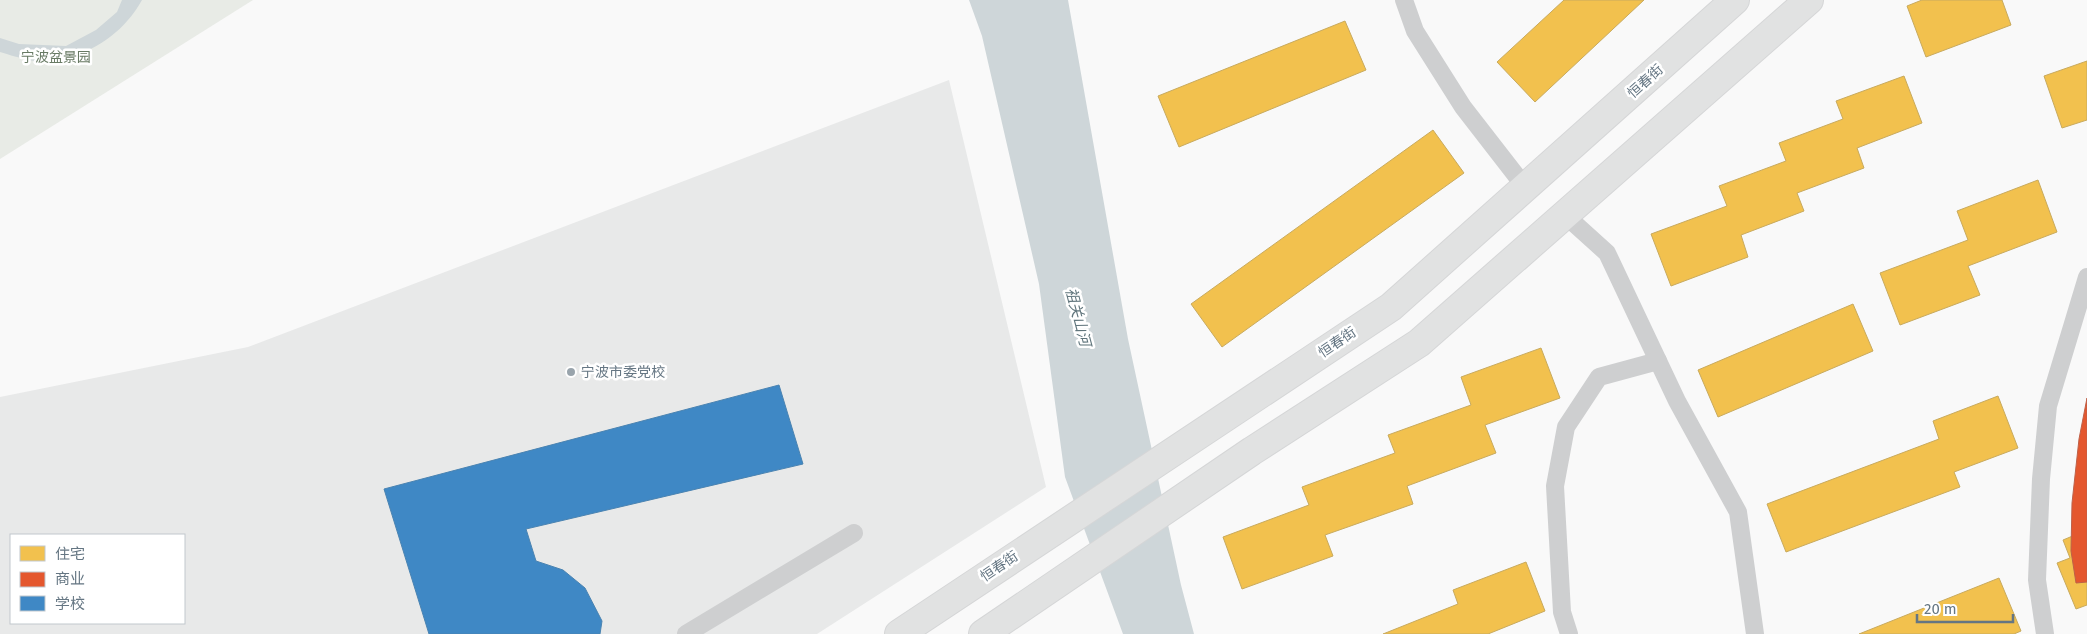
<svg xmlns="http://www.w3.org/2000/svg" width="2087" height="634" viewBox="0 0 2087 634" font-family="'Fira Sans','Noto Sans SC',sans-serif">
	<rect width="100%" height="100%" fill="#f9f9f9"/>
	<path fill="#e8e9e9" fill-rule="evenodd" d="M949,80L1046,487L817,634H0V397L248,347ZM11,535H184V623H11Z"/>
	<polygon fill="#e8ebe6" points="0,0 253,0 0,159"/>
	<g fill="#ced6d9">
		<path d="M122,0H142C125,30 100,48 68,58C62,59 55,62 49,62C32,62 16,57 0,52V38L19,44L66,46L96,30L117,12Z"/>
		<polygon points="969,0 1068,0 1128,339 1181,585 1194,634 1123,634 1065,477 1039,284 982,36"/>
	</g>
	<g fill="#f2c14e" stroke="#c8aa5e">
		<polygon points="1564,0 1644,0 1535,102 1497,62"/>
		<polygon points="1922,0 2002,0 2011,25 1926,57 1907,6"/>
		<polygon points="1345,21 1366,70 1179,147 1158,96"/>
		<polygon points="2087,61 2087,120 2062,128 2044,76"/>
		<polygon points="1904,76 1922,123 1857,148 1864,168 1797,193 1804,211 1741,235 1748,257 1671,286 1651,234 1727,206 1719,186 1786,161 1779,143 1843,119 1836,101"/>
		<polygon points="1433,130 1464,173 1222,347 1191,304"/>
		<polygon points="2038,180 2057,232 1968,266 1980,295 1900,325 1880,273 1968,240 1957,211"/>
		<polygon points="1853,304 1873,351 1718,417 1698,370"/>
		<polygon points="1541,348 1560,398 1485,425 1496,453 1407,486 1413,504 1325,535 1333,556 1242,589 1223,537 1309,505 1302,487 1395,453 1388,435 1471,405 1461,377"/>
		<polygon points="1998,396 2018,448 1954,472 1960,487 1786,552 1767,504 1939,439 1933,421"/>
		<polygon points="2087,530 2087,605 2076,609 2057,563 2070,558 2063,540"/>
		<polygon points="1526,562 1545,611 1488,634 1383,634 1458,604 1453,590"/>
		<polygon points="1999,578 2021,631 2014,634 1859,634"/>
	</g>
	<polygon fill="#e4572e" stroke="#be6048" points="2087,398 2087,582 2076,583 2071,551 2072,503 2079,439"/>
	<polygon fill="#3f88c5" stroke="#4a83b1" points="779,385 803,464 526,529 536,561 563,570 585,588 602,621 600,634 429,634 384,489"/>
	<g fill="none" stroke-linecap="round" stroke-linejoin="round">
		<g stroke="#d5d6d7" stroke-width="30">
			<g id="secondary">
				<polyline points="899,634 1391,307 1735,0"/>
				<polyline points="983,634 1252,451 1419,343 1809,0"/>
			</g>
		</g>
		<g stroke="#cecfd0" stroke-width="18">
			<polyline points="1404,0 1415,31 1463,107 1525,187"/>
			<polyline points="1565,215 1607,253 1677,401 1738,512 1755,634"/>
			<polyline points="686,634 854,533"/>
			<polyline points="1569,634 1562,612 1555,486 1566,427 1599,377 1658,361"/>
			<polyline points="2045,634 2037,580 2041,479 2048,406 2087,277"/>
		</g>
		<use href="#secondary" stroke="#e1e2e2" stroke-width="28"/>
	</g>
	<circle fill="#99a4ac" stroke="#fff" stroke-width="2" cx="571" cy="372" r="5"/>
	<g text-anchor="middle" stroke-width="5" stroke-linejoin="round" paint-order="stroke">
		<g font-size="14" fill="#687a64" stroke="#fff">
			<text x="56" y="62">宁波盆景园</text>
		</g>
		<g font-size="14" fill="#657683" stroke="#fff">
			<text transform="translate(1645 81) rotate(-42)" y="5">恒春街</text>
			<text transform="translate(1337 342) rotate(-34)" y="5">恒春街</text>
			<text transform="translate(999 566) rotate(-34)" y="5">恒春街</text>
		</g>
		<g font-size="14" fill="#657683" stroke="#fff" text-anchor="start">
			<text x="581" y="377">宁波市委党校</text>
		</g>
		<g font-size="15" font-style="italic" fill="#60757c" stroke="#fff">
			<text transform="translate(1078 317) rotate(75)" y="5">祖关山河</text>
		</g>
	</g>
	<rect x="10" y="534" width="175" height="90" fill="#ffffff" stroke="#c1c8cd"/>
	<rect x="20" y="546" width="25" height="15" fill="#f2c14e" stroke="#c1c8cd"/>
	<text x="55" y="559" font-size="15" fill="#657683">住宅</text>
	<rect x="20" y="572" width="25" height="15" fill="#e4572e" stroke="#c1c8cd"/>
	<text x="55" y="584" font-size="15" fill="#657683">商业</text>
	<rect x="20" y="596" width="25" height="15" fill="#3f88c5" stroke="#c1c8cd"/>
	<text x="55" y="609" font-size="15" fill="#657683">学校</text>
	<path d="M1917 614v8h96v-8" fill="none" stroke="#657683" stroke-width="2.5"/>
	<text x="1924" y="614" font-size="15" fill="#657683" stroke="#ffffff" stroke-width="4" paint-order="stroke">20 m</text>
</svg>
